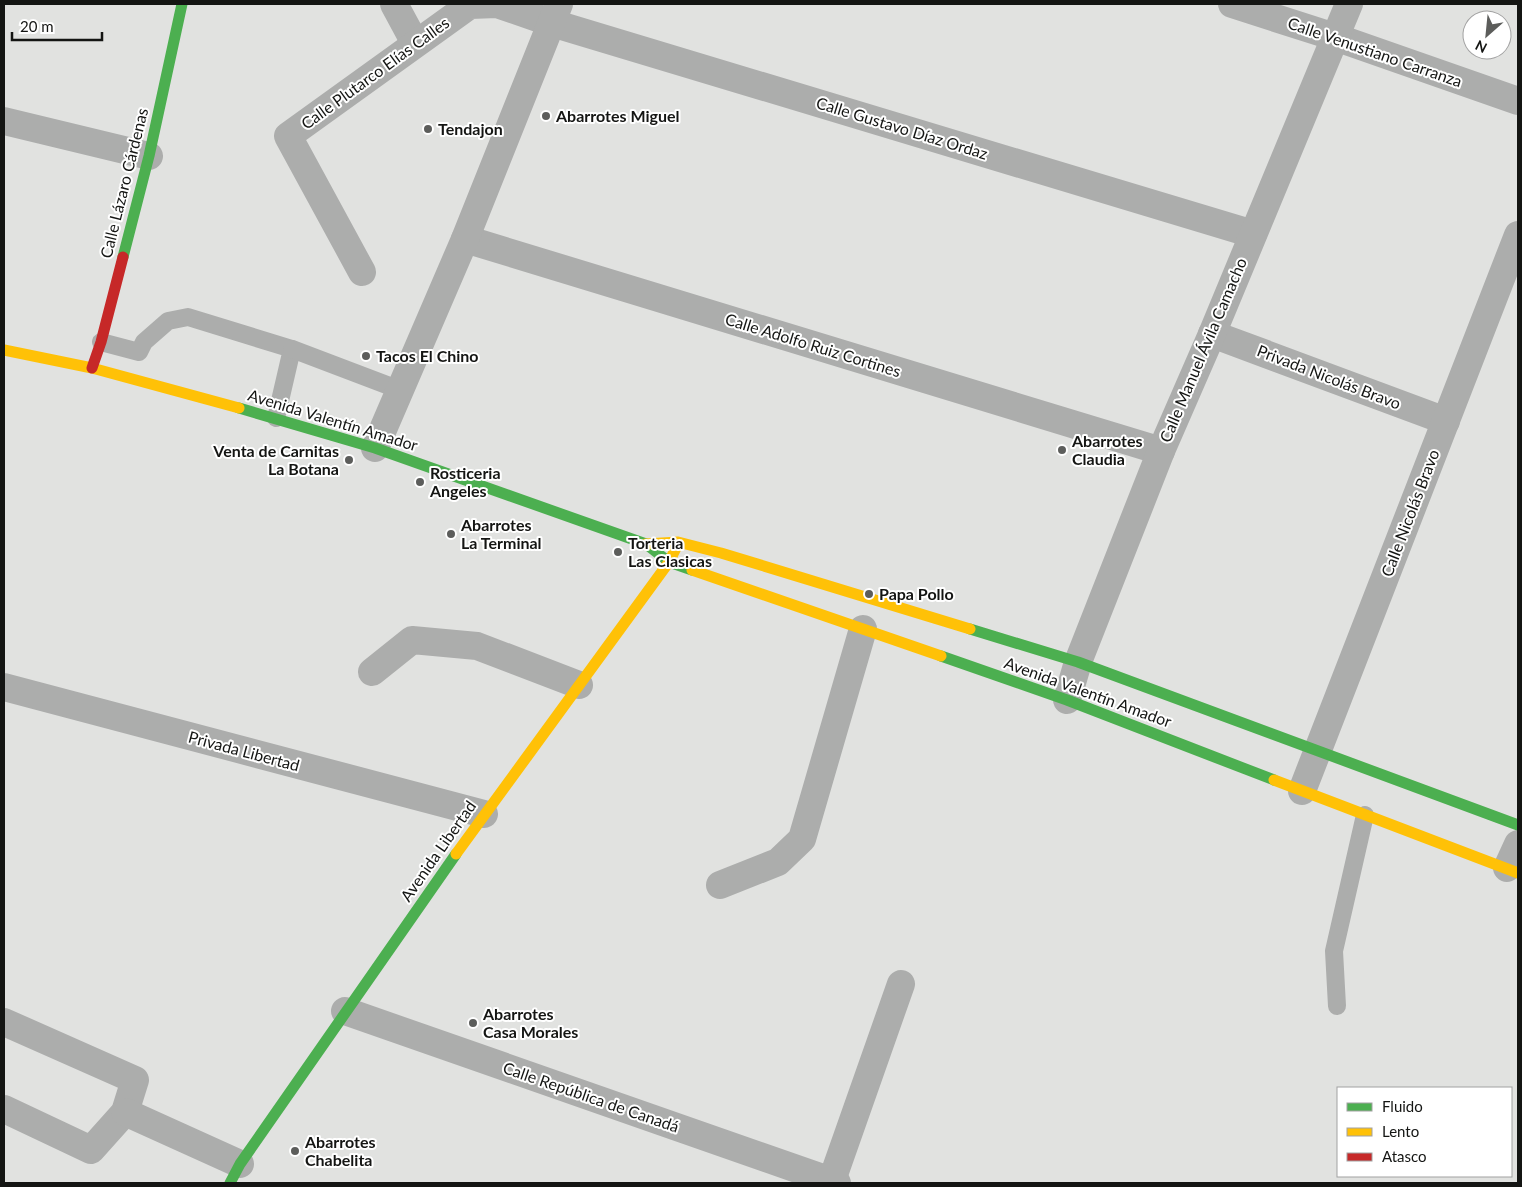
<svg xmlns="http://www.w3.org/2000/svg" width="1522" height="1187" viewBox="0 0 1522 1187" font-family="Lato,sans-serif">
	<rect width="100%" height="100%" fill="#e1e2e0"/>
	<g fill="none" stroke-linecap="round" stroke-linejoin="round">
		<g stroke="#acadac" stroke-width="18">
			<polyline points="101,342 139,352 144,342 168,321 188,317 292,349 276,418"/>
			<polyline points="292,349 400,390"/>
			<polyline points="1337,1006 1334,951 1365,815"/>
		</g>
		<g stroke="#acadac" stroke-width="28">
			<polyline points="394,4 415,43"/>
			<polyline points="1232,4 1335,37 1518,101"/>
			<polyline points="4,121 149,156"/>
			<polyline points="465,239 1161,451"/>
			<polyline points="362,272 288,136 470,5 497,4 552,23 1253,234"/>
			<polyline points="1212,334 1446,421"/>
			<polyline points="375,448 465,239 559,4"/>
			<polyline points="372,672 412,640 477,646 579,685"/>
			<polyline points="4,687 484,814"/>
			<polyline points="1067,700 1078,662 1161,451 1212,334 1349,4"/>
			<polyline points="1302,791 1518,235"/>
			<polyline points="1507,868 1518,844"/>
			<polyline points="720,885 778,862 802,839 863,629"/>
			<polyline points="345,1011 837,1183"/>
			<polyline points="4,1022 135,1080 125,1112 91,1150 4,1109"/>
			<polyline points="125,1112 240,1164"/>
			<polyline points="831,1183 901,984"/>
		</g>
		<g stroke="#4caf50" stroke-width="11">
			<polyline points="123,257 149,156 182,4"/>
			<polyline points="239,408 375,448 646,544 669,562 692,570"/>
			<polyline points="970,629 1078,662 1518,825"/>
			<polyline points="941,656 1067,700 1274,780"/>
			<polyline points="230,1183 240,1164 456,854"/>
		</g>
		<g stroke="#ffc107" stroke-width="11">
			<polyline points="4,350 92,368 239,408"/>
			<polyline points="646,544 678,542 721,553 970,629"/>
			<polyline points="692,570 941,656"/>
			<polyline points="1274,780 1518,873"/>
			<polyline points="456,854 669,562 677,546"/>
		</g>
		<polyline stroke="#c62828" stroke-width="11" points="92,368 101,342 123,257"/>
	</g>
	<g fill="#5c5d5b" stroke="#fff" stroke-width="2">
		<circle cx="546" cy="116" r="5"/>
		<circle cx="428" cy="129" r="5"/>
		<circle cx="366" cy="356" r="5"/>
		<circle cx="1062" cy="450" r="5"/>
		<circle cx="349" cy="460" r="5"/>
		<circle cx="420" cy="482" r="5"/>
		<circle cx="451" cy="534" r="5"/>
		<circle cx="618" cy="552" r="5"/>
		<circle cx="869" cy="594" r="5"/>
		<circle cx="473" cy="1023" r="5"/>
		<circle cx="295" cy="1151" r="5"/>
	</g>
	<g text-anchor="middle" stroke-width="4" stroke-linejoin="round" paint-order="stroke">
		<g font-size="16" fill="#141513" stroke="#fff">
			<text transform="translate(1375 52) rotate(19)" y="6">Calle Venustiano Carranza</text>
			<text transform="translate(375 73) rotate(-36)" y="6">Calle Plutarco Elías Calles</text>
			<text transform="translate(902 128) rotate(17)" y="6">Calle Gustavo Díaz Ordaz</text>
			<text transform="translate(124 183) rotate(-76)" y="6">Calle Lázaro Cárdenas</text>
			<text transform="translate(813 345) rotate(17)" y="6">Calle Adolfo Ruiz Cortines</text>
			<text transform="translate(1203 350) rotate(-67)" y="6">Calle Manuel Ávila Camacho</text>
			<text transform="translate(1329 377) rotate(21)" y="6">Privada Nicolás Bravo</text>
			<text transform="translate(333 420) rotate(17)" y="6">Avenida Valentín Amador</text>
			<text transform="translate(1410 513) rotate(-69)" y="6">Calle Nicolás Bravo</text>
			<text transform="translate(1088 692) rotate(20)" y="6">Avenida Valentín Amador</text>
			<text transform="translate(244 751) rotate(15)" y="6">Privada Libertad</text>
			<text transform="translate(438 851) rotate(-55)" y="6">Avenida Libertad</text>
			<text transform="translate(591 1097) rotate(19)" y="6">Calle República de Canadá</text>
		</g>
		<g font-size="16" font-weight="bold" fill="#141513" stroke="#fff" text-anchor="start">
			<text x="556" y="122">Abarrotes Miguel</text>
			<text x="438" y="135">Tendajon</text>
			<text x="376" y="362">Tacos El Chino</text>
			<text x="1072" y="447">Abarrotes<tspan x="1072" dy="18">Claudia</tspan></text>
			<text x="339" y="457" text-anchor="end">Venta de Carnitas<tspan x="339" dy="18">La Botana</tspan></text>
			<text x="430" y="479">Rosticeria<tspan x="430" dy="18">Angeles</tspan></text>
			<text x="461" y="531">Abarrotes<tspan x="461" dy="18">La Terminal</tspan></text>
			<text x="628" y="549">Torteria<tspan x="628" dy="18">Las Clasicas</tspan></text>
			<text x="879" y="600">Papa Pollo</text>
			<text x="483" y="1020">Abarrotes<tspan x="483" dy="18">Casa Morales</tspan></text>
			<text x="305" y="1148">Abarrotes<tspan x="305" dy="18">Chabelita</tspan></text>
		</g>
	</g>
	<rect width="1522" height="1187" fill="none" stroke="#141513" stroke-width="10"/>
	<rect x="1337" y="1087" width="175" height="90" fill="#ffffff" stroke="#a1a1a1"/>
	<rect x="1347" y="1103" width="25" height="8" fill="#4caf50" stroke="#a1a1a1"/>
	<text x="1382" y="1112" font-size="15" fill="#141513">Fluido</text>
	<rect x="1347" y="1128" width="25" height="8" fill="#ffc107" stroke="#a1a1a1"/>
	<text x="1382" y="1137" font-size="15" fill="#141513">Lento</text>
	<rect x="1347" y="1153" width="25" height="8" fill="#c62828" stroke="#a1a1a1"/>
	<text x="1382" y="1162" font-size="15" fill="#141513">Atasco</text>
	<g transform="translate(1487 35) rotate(207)"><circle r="24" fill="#ffffff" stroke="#a1a1a1"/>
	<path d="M0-4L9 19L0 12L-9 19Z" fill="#5c5d5b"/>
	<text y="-8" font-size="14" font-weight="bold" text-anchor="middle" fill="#141513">N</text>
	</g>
	<path d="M12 32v8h90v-8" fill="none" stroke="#141513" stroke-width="2.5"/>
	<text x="20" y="32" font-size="15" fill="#141513" stroke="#ffffff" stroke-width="4" paint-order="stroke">20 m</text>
</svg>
